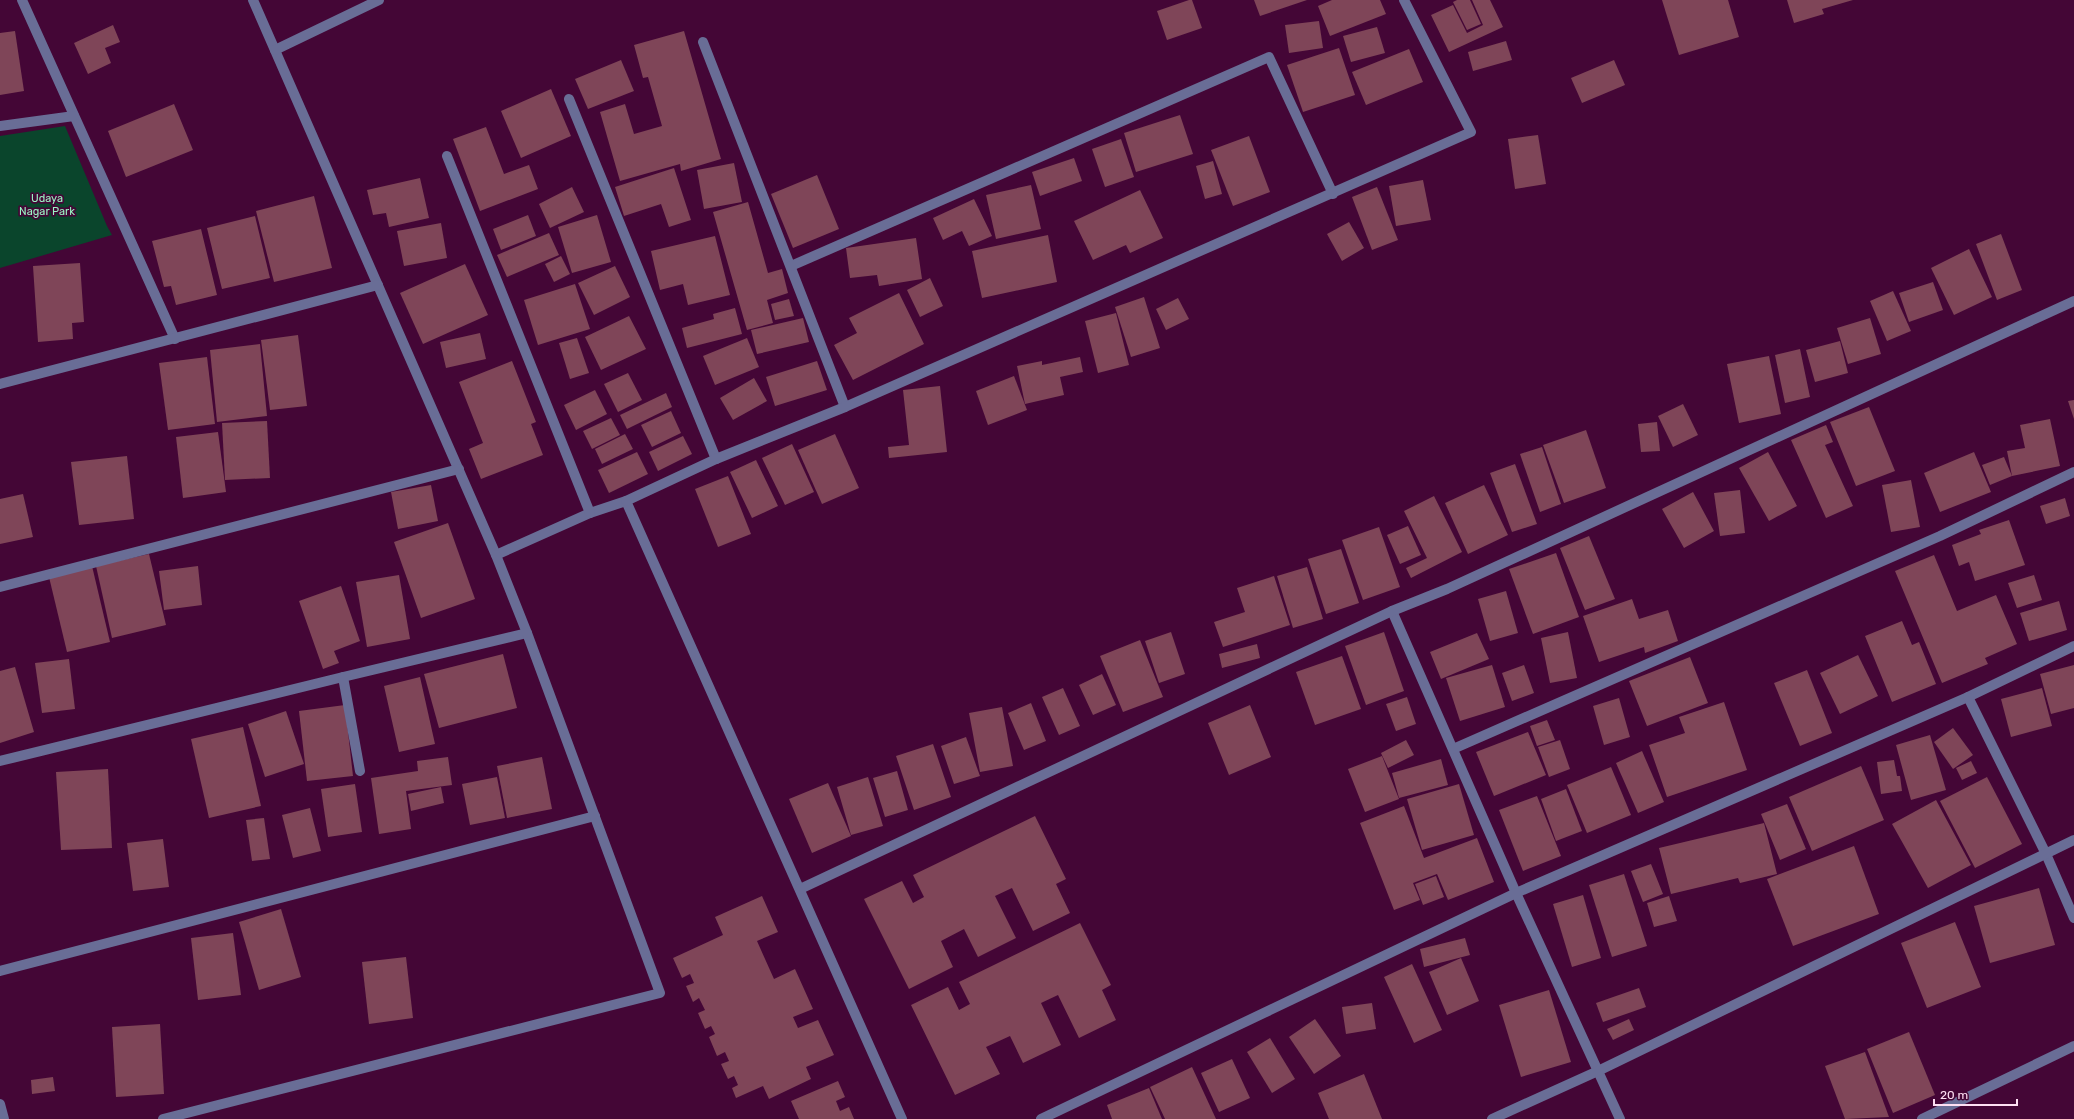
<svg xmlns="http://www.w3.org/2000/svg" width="2074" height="1119" viewBox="0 0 2074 1119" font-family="Rubik,sans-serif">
	<rect width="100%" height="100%" fill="#440636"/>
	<polygon fill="#0a452c" points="65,126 107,226 112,235 0,268 0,136"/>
	<g fill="#7f4558">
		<polygon points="1189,0 1192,0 1202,28 1167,40 1157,11"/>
		<polygon points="1254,0 1307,0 1260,16"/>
		<polygon points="1332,0 1380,0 1386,14 1330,36 1318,6"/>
		<polygon points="1457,0 1470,0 1481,24 1467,30 1453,2"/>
		<polygon points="1472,0 1490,0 1503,27 1449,52 1431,15 1453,5 1467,33 1483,25"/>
		<polygon points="1662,0 1728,0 1739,37 1679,55"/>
		<polygon points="1787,0 1853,0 1822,9 1824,14 1794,23"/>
		<polygon points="1319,21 1323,48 1289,53 1285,25"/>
		<polygon points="113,25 120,42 105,48 111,63 88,74 74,43"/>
		<polygon points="1377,27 1385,53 1351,62 1343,36"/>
		<polygon points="15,31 24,91 0,95 0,33"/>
		<polygon points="684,31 721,159 681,171 680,164 620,181 600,112 625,104 634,134 662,126 648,77 643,78 634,45"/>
		<polygon points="1506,41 1512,60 1473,71 1468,52"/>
		<polygon points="1339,48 1355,95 1303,112 1287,65"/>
		<polygon points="1409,49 1423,82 1366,105 1352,72"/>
		<polygon points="621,60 634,91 588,109 575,79"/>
		<polygon points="1614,60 1625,85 1582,103 1571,78"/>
		<polygon points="551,89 571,136 521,158 501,111"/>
		<polygon points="174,104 193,150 126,177 108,131"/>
		<polygon points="1180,115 1193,154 1136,172 1124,133"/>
		<polygon points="486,127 504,174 529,165 538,189 480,211 453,139"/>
		<polygon points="1538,135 1546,184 1515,189 1508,139"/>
		<polygon points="1249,136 1270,192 1233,206 1211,150"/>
		<polygon points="1121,139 1134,177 1105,187 1092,149"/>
		<polygon points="1074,158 1082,181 1040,196 1032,172"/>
		<polygon points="1213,161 1222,194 1205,199 1196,166"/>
		<polygon points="734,163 742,202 704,209 697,170"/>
		<polygon points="674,168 691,220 669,227 661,204 624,216 615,187"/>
		<polygon points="817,175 839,229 793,248 771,194"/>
		<polygon points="420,178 429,218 389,227 386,213 373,215 367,190"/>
		<polygon points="1423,180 1431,220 1396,226 1389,186"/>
		<polygon points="1031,185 1041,229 996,239 986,195"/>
		<polygon points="572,187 584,212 550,228 539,204"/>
		<polygon points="1377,187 1398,240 1372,250 1352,197"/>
		<polygon points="1140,190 1163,238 1130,253 1126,245 1093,260 1074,221"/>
		<polygon points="314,196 332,268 274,282 256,211"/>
		<polygon points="974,199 992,236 969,246 962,231 943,240 933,218"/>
		<polygon points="748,202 768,273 782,269 788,293 767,300 773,323 747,330 713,212"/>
		<polygon points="528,215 536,236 501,250 493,229"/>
		<polygon points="597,215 611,262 572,273 558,227"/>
		<polygon points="255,216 270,278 222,289 207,228"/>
		<polygon points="1349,222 1364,248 1342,261 1327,234"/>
		<polygon points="441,223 447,258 404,266 397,231"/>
		<polygon points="201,229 217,295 176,305 171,286 164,287 152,241"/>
		<polygon points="549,233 559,255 507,277 497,255"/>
		<polygon points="2001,234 2022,290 1997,300 1976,244"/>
		<polygon points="1048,235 1057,282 982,298 972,251"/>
		<polygon points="715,236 730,295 688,305 683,284 660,290 651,251"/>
		<polygon points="916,238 922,279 879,286 877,275 850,278 846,248"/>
		<polygon points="1969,249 1992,297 1954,315 1931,268"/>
		<polygon points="561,256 570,274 554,282 545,264"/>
		<polygon points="80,263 84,322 72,323 73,339 38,342 33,266"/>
		<polygon points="465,264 488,315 423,344 400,293"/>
		<polygon points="615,266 630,297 594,315 578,283"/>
		<polygon points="930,278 943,306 920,317 907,290"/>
		<polygon points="1933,282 1943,310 1909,322 1899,293"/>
		<polygon points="575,284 590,329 538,345 524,300"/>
		<polygon points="1893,291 1911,331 1887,341 1870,301"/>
		<polygon points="899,293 924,344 853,380 834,345 857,333 849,318"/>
		<polygon points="1144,297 1160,348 1131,357 1115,307"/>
		<polygon points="1178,298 1189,319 1166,330 1156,309"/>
		<polygon points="789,299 794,316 775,320 771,304"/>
		<polygon points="735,308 742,334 687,348 682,328 714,319 713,314"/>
		<polygon points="1116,313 1129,365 1098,373 1085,321"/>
		<polygon points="629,316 646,349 601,370 585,337"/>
		<polygon points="803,318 809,342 757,354 751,330"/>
		<polygon points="1870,318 1881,354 1848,364 1837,328"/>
		<polygon points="480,333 486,359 446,368 440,342"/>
		<polygon points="298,335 307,406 270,410 261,340"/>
		<polygon points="577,338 589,373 570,379 559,343"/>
		<polygon points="747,338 759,367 715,385 703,356"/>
		<polygon points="1840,341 1848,373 1815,382 1806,350"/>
		<polygon points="260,344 267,416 217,422 210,350"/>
		<polygon points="1800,349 1810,397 1785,403 1775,355"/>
		<polygon points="1769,356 1781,414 1739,423 1727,364"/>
		<polygon points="207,357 215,424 168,430 159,363"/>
		<polygon points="1080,357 1083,372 1060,377 1064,395 1025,404 1017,366 1042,361 1042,365"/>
		<polygon points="512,361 536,422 531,424 543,455 481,479 469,449 483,443 459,382"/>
		<polygon points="817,361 827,390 775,406 766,377"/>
		<polygon points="628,373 642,400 618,412 604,384"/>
		<polygon points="1014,376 1027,410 988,425 976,391"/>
		<polygon points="754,378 767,401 733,420 720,398"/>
		<polygon points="940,386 947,452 889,458 888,447 909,445 903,390"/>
		<polygon points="595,390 607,414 576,430 564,405"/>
		<polygon points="666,393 672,407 627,429 620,415"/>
		<polygon points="2074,400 2074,419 2068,401"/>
		<polygon points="1683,404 1698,435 1673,447 1658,416"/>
		<polygon points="1869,407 1895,471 1856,486 1830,422"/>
		<polygon points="671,411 681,433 652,447 641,425"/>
		<polygon points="611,418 620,435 592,449 583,431"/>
		<polygon points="2050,419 2060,466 2012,476 2007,451 2025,448 2020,425"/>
		<polygon points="267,421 270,478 225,480 222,423"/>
		<polygon points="1657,422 1660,451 1641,452 1638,424"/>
		<polygon points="1826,425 1833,442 1825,445 1853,506 1826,518 1791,440"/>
		<polygon points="1586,430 1606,488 1564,503 1543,445"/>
		<polygon points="218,432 226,492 183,498 176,437"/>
		<polygon points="625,434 633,449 602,464 595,449"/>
		<polygon points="835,434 859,488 822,504 798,450"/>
		<polygon points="683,436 692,454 658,471 649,452"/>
		<polygon points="792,444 814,492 785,505 762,458"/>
		<polygon points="1542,447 1561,504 1540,512 1520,454"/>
		<polygon points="637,452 648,474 609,493 598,470"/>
		<polygon points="1768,452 1797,506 1769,521 1739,468"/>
		<polygon points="1974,452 1991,492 1940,512 1924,473"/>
		<polygon points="127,456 134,519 79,525 71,462"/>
		<polygon points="2004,457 2012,476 1990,485 1982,465"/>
		<polygon points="756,460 778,506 752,518 730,472"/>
		<polygon points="1515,464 1537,524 1512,532 1490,473"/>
		<polygon points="728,476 751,534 718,547 695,489"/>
		<polygon points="1911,480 1920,527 1891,532 1882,485"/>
		<polygon points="431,485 438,521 398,529 391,492"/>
		<polygon points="1484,485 1508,535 1468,554 1445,503"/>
		<polygon points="1740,490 1745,533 1720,536 1714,493"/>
		<polygon points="1693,492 1714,531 1684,548 1662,509"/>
		<polygon points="23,494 33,537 0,544 0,499"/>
		<polygon points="1434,496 1462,552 1411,578 1406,568 1427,558 1404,511"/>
		<polygon points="2065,498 2070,516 2046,524 2040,506"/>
		<polygon points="2009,520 2025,565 1975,581 1969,562 1959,566 1952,545 1981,534 1979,530"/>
		<polygon points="448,523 475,599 421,618 394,542"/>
		<polygon points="1408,526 1421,555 1400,564 1387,535"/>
		<polygon points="1379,527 1400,587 1363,600 1342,540"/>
		<polygon points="1589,536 1615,599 1585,610 1560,548"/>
		<polygon points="1341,549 1359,603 1326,614 1308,559"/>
		<polygon points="1556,553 1579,617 1533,634 1509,569"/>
		<polygon points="149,554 166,625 112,638 96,566"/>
		<polygon points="1934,555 1957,611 1996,595 2017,644 1985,658 1988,664 1942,683 1895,571"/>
		<polygon points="92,566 110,642 67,652 49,577"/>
		<polygon points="198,566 202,605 164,610 159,571"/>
		<polygon points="1307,567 1323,619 1293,628 1277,576"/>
		<polygon points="399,575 410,639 367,647 356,582"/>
		<polygon points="2034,575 2042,600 2017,608 2008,583"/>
		<polygon points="1274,576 1290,625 1223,647 1214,622 1245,612 1237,588"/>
		<polygon points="341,586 360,641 334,651 339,663 323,669 299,601"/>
		<polygon points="1506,591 1518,633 1490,641 1478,599"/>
		<polygon points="1632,599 1639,619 1668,610 1678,641 1645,653 1644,647 1599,662 1583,616"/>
		<polygon points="2059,601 2067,630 2029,641 2020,613"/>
		<polygon points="1902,621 1912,645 1919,642 1936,684 1892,702 1865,636"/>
		<polygon points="1171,632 1185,674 1159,683 1145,641"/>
		<polygon points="1384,632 1404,691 1366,705 1345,646"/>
		<polygon points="1568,632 1577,678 1550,683 1541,638"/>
		<polygon points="1477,633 1489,659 1441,679 1430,652"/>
		<polygon points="1140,640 1163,697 1123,712 1100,656"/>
		<polygon points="1257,644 1260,658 1222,668 1219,654"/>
		<polygon points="503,654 517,708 439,728 424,674"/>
		<polygon points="1858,655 1878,696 1840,714 1820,673"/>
		<polygon points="1342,656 1361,709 1315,725 1296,672"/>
		<polygon points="1690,657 1708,703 1647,726 1629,681"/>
		<polygon points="69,659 75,709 42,713 35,663"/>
		<polygon points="1492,665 1505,707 1460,721 1446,678"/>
		<polygon points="1524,665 1534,693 1512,701 1502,673"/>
		<polygon points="2074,665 2074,708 2051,714 2040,674"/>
		<polygon points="15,667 34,732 0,743 0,671"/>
		<polygon points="1807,670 1832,733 1800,746 1774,683"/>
		<polygon points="1102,674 1116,705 1093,715 1079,685"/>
		<polygon points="420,677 435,744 399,752 384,686"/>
		<polygon points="1063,688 1080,726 1059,735 1042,697"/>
		<polygon points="2042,688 2052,726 2011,737 2001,699"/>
		<polygon points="1407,697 1416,724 1396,731 1386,704"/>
		<polygon points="1619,698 1630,737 1604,745 1593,706"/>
		<polygon points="1724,702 1747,770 1667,797 1649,745 1685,733 1679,717"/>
		<polygon points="1031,703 1046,741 1024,750 1008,713"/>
		<polygon points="345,705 353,776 307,781 299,711"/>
		<polygon points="1250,705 1271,757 1229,775 1208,723"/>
		<polygon points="1002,707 1013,766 980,772 969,713"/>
		<polygon points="286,711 304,764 265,777 248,724"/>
		<polygon points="1547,720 1555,740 1537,746 1530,726"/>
		<polygon points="243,727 261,806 209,818 191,739"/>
		<polygon points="1953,728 1973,755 1953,769 1934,742"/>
		<polygon points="1528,732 1546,775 1494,796 1476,752"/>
		<polygon points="1930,735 1946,790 1911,800 1896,745"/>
		<polygon points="966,737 980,776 954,784 941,746"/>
		<polygon points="1406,740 1414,755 1388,768 1381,753"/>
		<polygon points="1560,740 1570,769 1549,777 1538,747"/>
		<polygon points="933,744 951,797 914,810 896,756"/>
		<polygon points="1642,751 1664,802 1638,813 1616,763"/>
		<polygon points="1382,756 1399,799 1365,812 1348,769"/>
		<polygon points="448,757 452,785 406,791 411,829 379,834 371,778 418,771 417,761"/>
		<polygon points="542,757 552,809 507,818 497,766"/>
		<polygon points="1441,759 1448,785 1399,798 1392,773"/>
		<polygon points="1894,760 1897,776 1900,776 1902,791 1881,794 1877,762"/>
		<polygon points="1971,761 1977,773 1962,780 1956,768"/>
		<polygon points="1861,766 1884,820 1812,851 1789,797"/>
		<polygon points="1611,767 1631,815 1587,833 1567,785"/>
		<polygon points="108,769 112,848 61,850 56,772"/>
		<polygon points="897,771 908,810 885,817 873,778"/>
		<polygon points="497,777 505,818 470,825 462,784"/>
		<polygon points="868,777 883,826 851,835 837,787"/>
		<polygon points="1987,777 2022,844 1975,868 1940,801"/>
		<polygon points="828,783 851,836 812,853 789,799"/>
		<polygon points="355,784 362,832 328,837 321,789"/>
		<polygon points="1459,784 1474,835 1422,850 1407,799"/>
		<polygon points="441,787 444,803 411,811 408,794"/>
		<polygon points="1566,789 1582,831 1556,841 1541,799"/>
		<polygon points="1537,796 1561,856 1523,871 1499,810"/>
		<polygon points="1936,800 1971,865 1928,888 1892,824"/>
		<polygon points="1787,804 1806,849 1780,860 1761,814"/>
		<polygon points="1404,806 1424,858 1477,838 1494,882 1448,900 1437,874 1413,883 1420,900 1394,910 1360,823"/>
		<polygon points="310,808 321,851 293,858 282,815"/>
		<polygon points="1035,816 1066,879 1056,884 1070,913 1033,931 1012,888 995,896 1016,938 978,957 964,929 941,941 953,967 909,989 864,899 902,881 913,903 924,897 913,875"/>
		<polygon points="264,818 270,859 252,861 246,820"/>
		<polygon points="1764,823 1777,874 1740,883 1738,878 1671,894 1659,848"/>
		<polygon points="163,839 169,887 133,891 127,843"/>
		<polygon points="1854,846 1879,914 1793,946 1767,879"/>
		<polygon points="1651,864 1663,894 1643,902 1631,871"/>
		<polygon points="1624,874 1647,946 1612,957 1589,885"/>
		<polygon points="1436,876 1444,897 1423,905 1415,884"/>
		<polygon points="2039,888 2055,945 1990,963 1974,906"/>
		<polygon points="1583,895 1601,958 1572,967 1553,904"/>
		<polygon points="762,896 778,932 757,941 774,979 795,969 813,1009 793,1017 798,1028 818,1020 834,1055 806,1067 811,1079 769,1099 763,1086 736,1098 732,1088 738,1085 734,1076 728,1079 721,1064 729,1061 725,1052 717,1056 709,1037 715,1034 711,1026 705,1029 698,1013 705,1010 699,998 693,1002 686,986 694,983 690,974 682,978 673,958 723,935 715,917"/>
		<polygon points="1669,896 1677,921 1654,927 1647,903"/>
		<polygon points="281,909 301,977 259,990 239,922"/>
		<polygon points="1955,922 1981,987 1927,1008 1901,943"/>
		<polygon points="1080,923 1111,985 1102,990 1116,1020 1079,1038 1058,995 1041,1003 1061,1045 1023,1063 1010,1036 986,1047 1000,1074 955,1095 911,1005 948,987 959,1010 970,1004 959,982"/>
		<polygon points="233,933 241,995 198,1000 191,938"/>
		<polygon points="1465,938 1470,955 1424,967 1420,949"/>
		<polygon points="406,957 413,1018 369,1024 362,962"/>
		<polygon points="1461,958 1479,1001 1447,1015 1429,972"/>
		<polygon points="1412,964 1442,1030 1414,1043 1384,977"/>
		<polygon points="1639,988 1646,1007 1603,1022 1596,1003"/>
		<polygon points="1549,990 1571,1062 1521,1077 1499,1005"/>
		<polygon points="1372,1003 1376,1029 1346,1034 1342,1007"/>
		<polygon points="1315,1019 1341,1056 1314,1074 1289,1037"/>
		<polygon points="1629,1019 1634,1030 1613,1040 1607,1029"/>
		<polygon points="160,1024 164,1094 116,1097 112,1027"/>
		<polygon points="1909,1032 1935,1095 1893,1113 1867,1049"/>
		<polygon points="1270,1038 1295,1079 1272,1093 1247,1052"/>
		<polygon points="1865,1052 1889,1117 1845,1119 1825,1066"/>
		<polygon points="1232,1059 1250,1098 1219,1112 1201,1073"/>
		<polygon points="1192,1067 1216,1119 1165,1119 1150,1087"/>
		<polygon points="1364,1074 1382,1119 1329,1119 1318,1093"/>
		<polygon points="53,1077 55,1091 32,1094 31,1080"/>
		<polygon points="838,1081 845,1097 836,1101 840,1111 849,1107 854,1119 799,1119 791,1101"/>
		<polygon points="1149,1088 1162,1119 1112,1119 1107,1105"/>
	</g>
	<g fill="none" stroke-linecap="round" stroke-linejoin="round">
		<g stroke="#696d96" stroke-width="10">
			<polyline points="22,0 175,339"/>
			<polyline points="253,0 496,555 590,513 626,501 902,1119"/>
			<polyline points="703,42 845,407"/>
			<polyline points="275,50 379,0"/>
			<polyline points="569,99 716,459"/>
			<polyline points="0,126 74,116"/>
			<polyline points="447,156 590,513"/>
			<polyline points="791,266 1269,57 1333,194"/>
			<polyline points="0,384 378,285"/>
			<polyline points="626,501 716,459 845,407 1471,132 1404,0"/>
			<polyline points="0,587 459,469"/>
			<polyline points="1392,611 1516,893 1968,697 2074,646"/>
			<polyline points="1968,697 2046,854 2074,918"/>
			<polyline points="1453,749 1940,536 2074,472"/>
			<polyline points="0,761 343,677"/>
			<polyline points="360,771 343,677 527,633"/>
			<polyline points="800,889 1392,611 1447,589 2074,301"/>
			<polyline points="0,971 595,816"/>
			<polyline points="0,1104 4,1119"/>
			<polyline points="163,1119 660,993 527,633 496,555"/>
			<polyline points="1041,1119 1516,893 1620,1119"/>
			<polyline points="1492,1119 1598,1071 2074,840"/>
			<polyline points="1922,1119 2074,1046"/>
		</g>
	</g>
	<g text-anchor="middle" stroke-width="3.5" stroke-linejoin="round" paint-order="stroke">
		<g font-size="11" fill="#9bf7c5" stroke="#440636">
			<text x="47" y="202">Udaya<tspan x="47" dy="13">Nagar Park</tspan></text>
		</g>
	</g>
	<path d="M1934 1099v6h83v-6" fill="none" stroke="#fedff3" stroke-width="2"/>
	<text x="1940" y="1099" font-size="12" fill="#fedff3" stroke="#440636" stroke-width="3" paint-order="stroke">20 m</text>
</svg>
